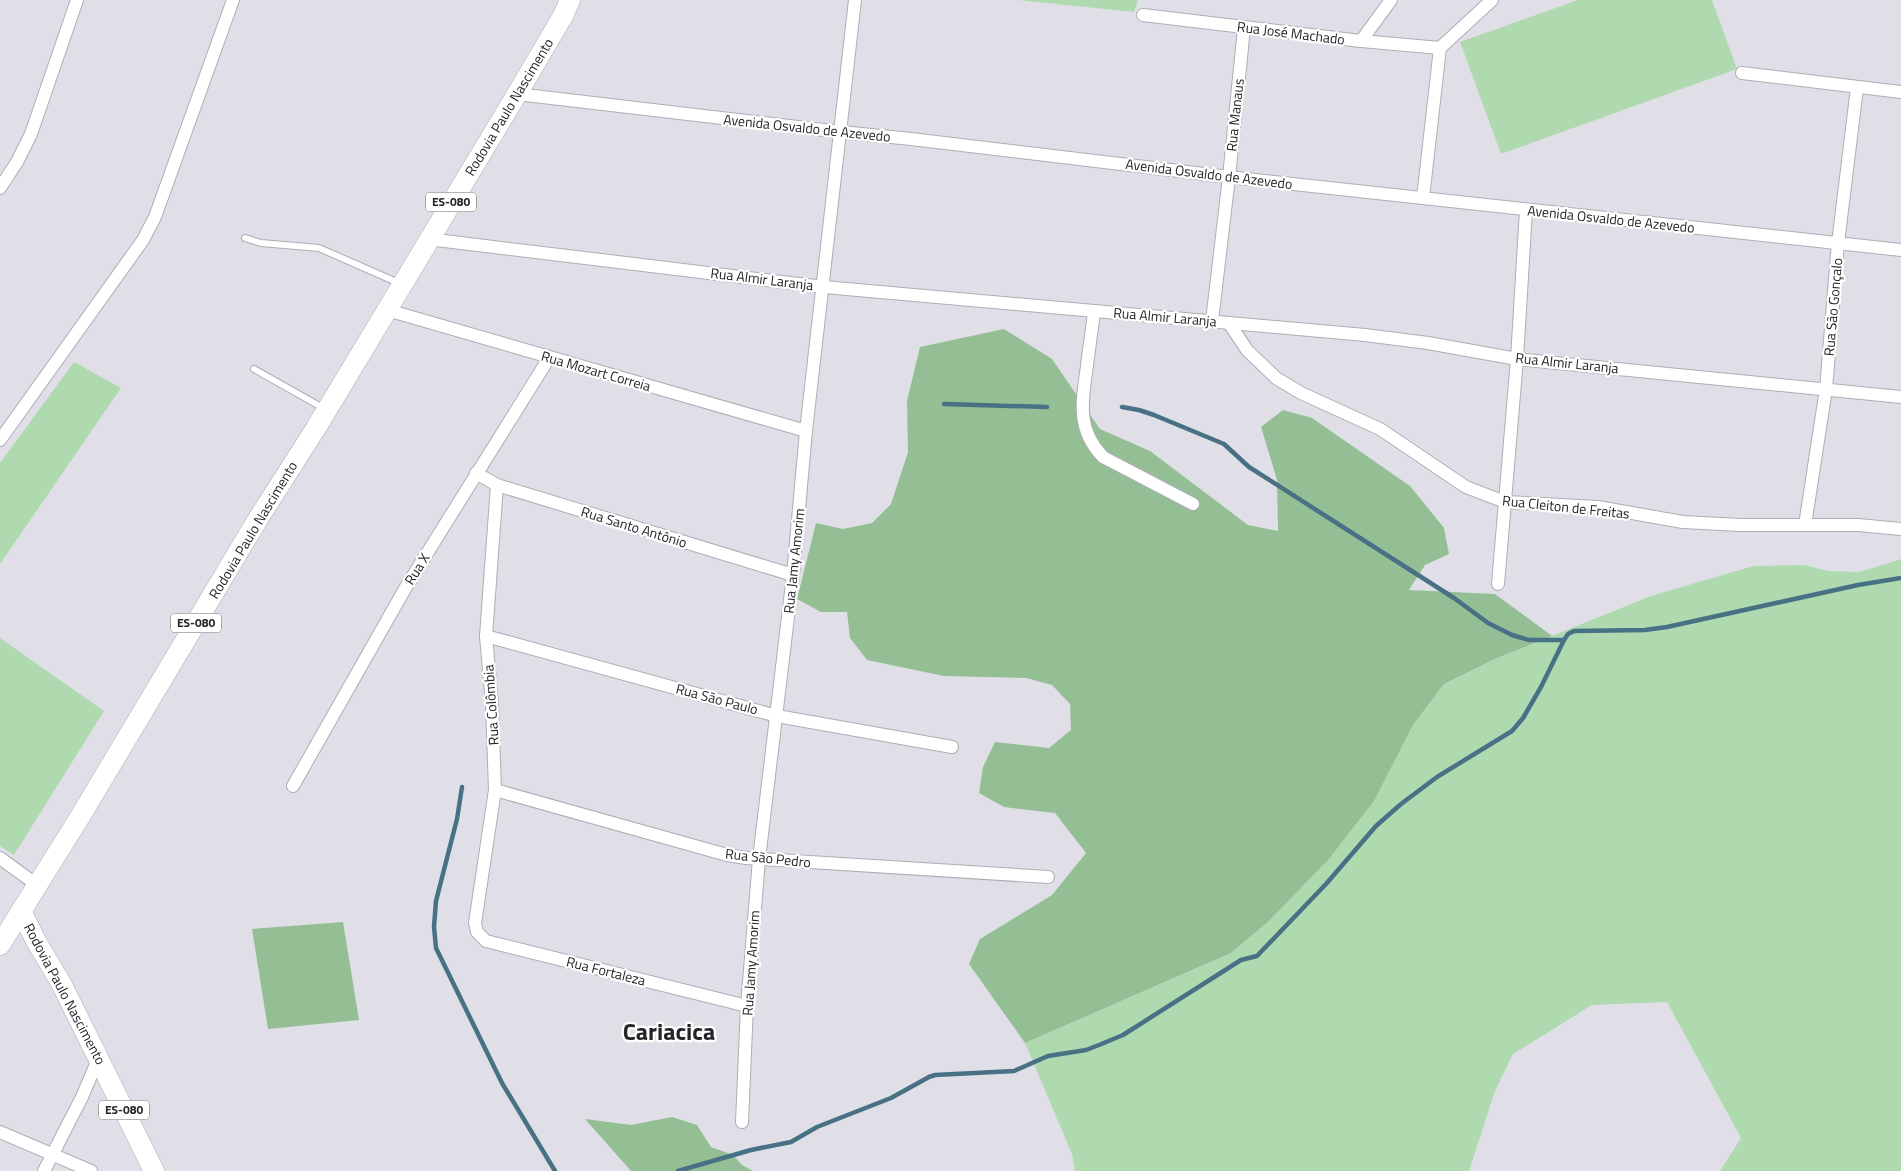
<svg xmlns="http://www.w3.org/2000/svg" width="1901" height="1171" viewBox="0 0 1901 1171" font-family="'Titillium Web',sans-serif">
	<rect width="100%" height="100%" fill="#e0dfe7"/>
	<g fill="#afdab0">
		<polygon points="1018,0 1138,0 1134,12"/>
		<polygon points="1578,0 1712,0 1737,69 1501,154 1460,42"/>
		<polygon points="74,362 121,388 0,564 0,463"/>
		<polygon points="1901,559 1901,1171 1720,1171 1741,1138 1667,1002 1592,1005 1513,1054 1495,1091 1469,1171 1075,1171 1072,1154 1025,1043 1231,953 1268,922 1329,859 1374,801 1413,725 1444,684 1497,658 1651,596 1753,566 1804,565 1828,571 1860,572"/>
		<polygon points="0,638 104,711 14,855 0,846"/>
	</g>
	<g fill="#94bf95">
		<polygon points="1004,329 1052,359 1100,429 1150,451 1248,525 1278,531 1277,480 1261,427 1283,410 1312,418 1410,486 1444,528 1449,554 1425,565 1409,590 1495,594 1552,636 1497,658 1444,684 1413,725 1374,801 1329,859 1268,922 1231,953 1025,1043 969,964 980,939 1052,895 1086,853 1055,813 1004,807 979,793 983,767 995,742 1049,748 1071,730 1070,704 1052,685 1026,678 944,676 867,660 850,638 847,612 821,612 797,599 816,523 843,529 872,523 891,504 908,452 907,401 920,347"/>
		<polygon points="343,922 359,1020 268,1029 252,929"/>
		<polygon points="672,1117 697,1125 711,1147 733,1155 742,1165 753,1171 631,1171 585,1119 631,1125"/>
	</g>
	<g fill="none" stroke-linecap="round" stroke-linejoin="round">
		<g stroke="#487186" stroke-width="4.5">
			<polyline points="944,404 1047,407"/>
			<polyline points="1122,407 1139,410 1154,415 1224,444 1249,467 1454,598 1488,623 1512,635 1529,640 1564,640"/>
			<polyline points="462,787 457,819 436,901 434,927 436,948 502,1083 555,1171"/>
			<polyline points="678,1171 751,1150 791,1142 817,1127 891,1098 929,1077 935,1075 1014,1071 1048,1056 1086,1050 1099,1045 1123,1035 1241,960 1257,956 1326,884 1376,826 1401,804 1437,777 1512,731 1523,718 1541,687 1564,640 1568,634 1574,631 1645,630 1667,627 1858,585 1901,578"/>
		</g>
		<g stroke="#aeadb5" stroke-width="8">
			<g id="service">
				<polyline points="245,238 261,243 319,248 401,284"/>
				<polyline points="254,369 325,409"/>
			</g>
		</g>
		<g stroke="#aeadb5" stroke-width="14">
			<g id="minor">
				<polyline points="1143,15 1361,41 1440,48"/>
				<polyline points="1361,41 1391,0"/>
				<polyline points="1742,73 1901,92"/>
				<polyline points="517,94 841,132 911,139 1229,177 1901,250"/>
				<polyline points="0,188 17,162 31,134 77,0"/>
				<polyline points="1423,198 1440,48 1492,0"/>
				<polyline points="428,239 824,287 1365,335 1428,343 1517,359 1901,397"/>
				<polyline points="387,310 806,431"/>
				<path d="M1094,312C1092,330 1089,348 1087,366C1082,401 1076,429 1103,457L1193,504"/>
				<polyline points="1212,321 1229,177 1244,28"/>
				<polyline points="1229,323 1247,350 1276,378 1301,393 1380,429 1466,487 1505,502 1598,507 1683,522 1740,525 1858,525 1901,529"/>
				<polyline points="0,440 143,240 155,217 233,0"/>
				<polyline points="476,473 497,485 793,575"/>
				<polyline points="497,485 486,636 492,705 495,790 475,923 477,932 486,941 747,1006"/>
				<polyline points="1805,525 1826,389 1838,243 1857,88"/>
				<polyline points="1498,584 1517,359 1526,210"/>
				<polyline points="486,636 777,716 952,747"/>
				<polyline points="293,786 406,587 549,358"/>
				<polyline points="495,790 727,855 746,858 1048,877"/>
				<polyline points="0,858 37,885"/>
				<polyline points="742,1122 747,1006 759,859 793,575 806,431 855,0"/>
				<polyline points="0,1132 91,1171"/>
				<polyline points="44,1171 82,1097 99,1057"/>
			</g>
		</g>
		<g stroke="#aeadb5" stroke-width="21">
			<g id="primary">
				<polyline points="21,911 36,941 61,983 154,1171"/>
				<polyline points="0,945 78,820 258,519 316,428 517,94 563,16 570,0"/>
			</g>
		</g>
		<use href="#service" stroke="#fff" stroke-width="6"/>
		<use href="#minor" stroke="#fff" stroke-width="12"/>
		<use href="#primary" stroke="#fff" stroke-width="20"/>
	</g>
	<g text-anchor="middle" stroke-width="4.5" stroke-linejoin="round" paint-order="stroke">
		<g fill="#fff" stroke="#666668" stroke-width="1">
			<rect x="426" y="192.5" width="50" height="19" rx="4"/>
			<rect x="171" y="613.5" width="50" height="19" rx="4"/>
			<rect x="99" y="1100.5" width="50" height="19" rx="4"/>
		</g>
		<g font-size="12" font-weight="bold" fill="#252528">
			<text x="451" y="206">ES-080</text>
			<text x="196" y="627">ES-080</text>
			<text x="124" y="1114">ES-080</text>
		</g>
		<g font-size="14" fill="#252528" stroke="#fff">
			<text transform="translate(1291 33) rotate(7)" y="5">Rua José Machado</text>
			<text transform="translate(509 107) rotate(-59)" y="5">Rodovia Paulo Nascimento</text>
			<text transform="translate(1235 115) rotate(-84)" y="5">Rua Manaus</text>
			<text transform="translate(807 128) rotate(6)" y="5">Avenida Osvaldo de Azevedo</text>
			<text transform="translate(1209 174) rotate(7)" y="5">Avenida Osvaldo de Azevedo</text>
			<text transform="translate(1611 219) rotate(6)" y="5">Avenida Osvaldo de Azevedo</text>
			<text transform="translate(762 279) rotate(7)" y="5">Rua Almir Laranja</text>
			<text transform="translate(1833 307) rotate(-85)" y="5">Rua São Gonçalo</text>
			<text transform="translate(1165 317) rotate(5)" y="5">Rua Almir Laranja</text>
			<text transform="translate(1567 363) rotate(6)" y="5">Rua Almir Laranja</text>
			<text transform="translate(596 371) rotate(16)" y="5">Rua Mozart Correia</text>
			<text transform="translate(1566 507) rotate(6)" y="5">Rua Cleiton de Freitas</text>
			<text transform="translate(634 527) rotate(17)" y="5">Rua Santo Antônio</text>
			<text transform="translate(253 530) rotate(-59)" y="5">Rodovia Paulo Nascimento</text>
			<text transform="translate(794 561) rotate(-84)" y="5">Rua Jamy Amorim</text>
			<text transform="translate(417 569) rotate(-58)" y="5">Rua X</text>
			<text transform="translate(717 699) rotate(15)" y="5">Rua São Paulo</text>
			<text transform="translate(491 705) rotate(-94)" y="5">Rua Colômbia</text>
			<text transform="translate(768 858) rotate(6)" y="5">Rua São Pedro</text>
			<text transform="translate(751 963) rotate(-86)" y="5">Rua Jamy Amorim</text>
			<text transform="translate(606 971) rotate(14)" y="5">Rua Fortaleza</text>
			<text transform="translate(65 994) rotate(62)" y="5">Rodovia Paulo Nascimento</text>
		</g>
		<g font-size="24" font-weight="bold" fill="#252528" stroke="#fff">
			<text x="669" y="1040">Cariacica</text>
		</g>
	</g>
</svg>
